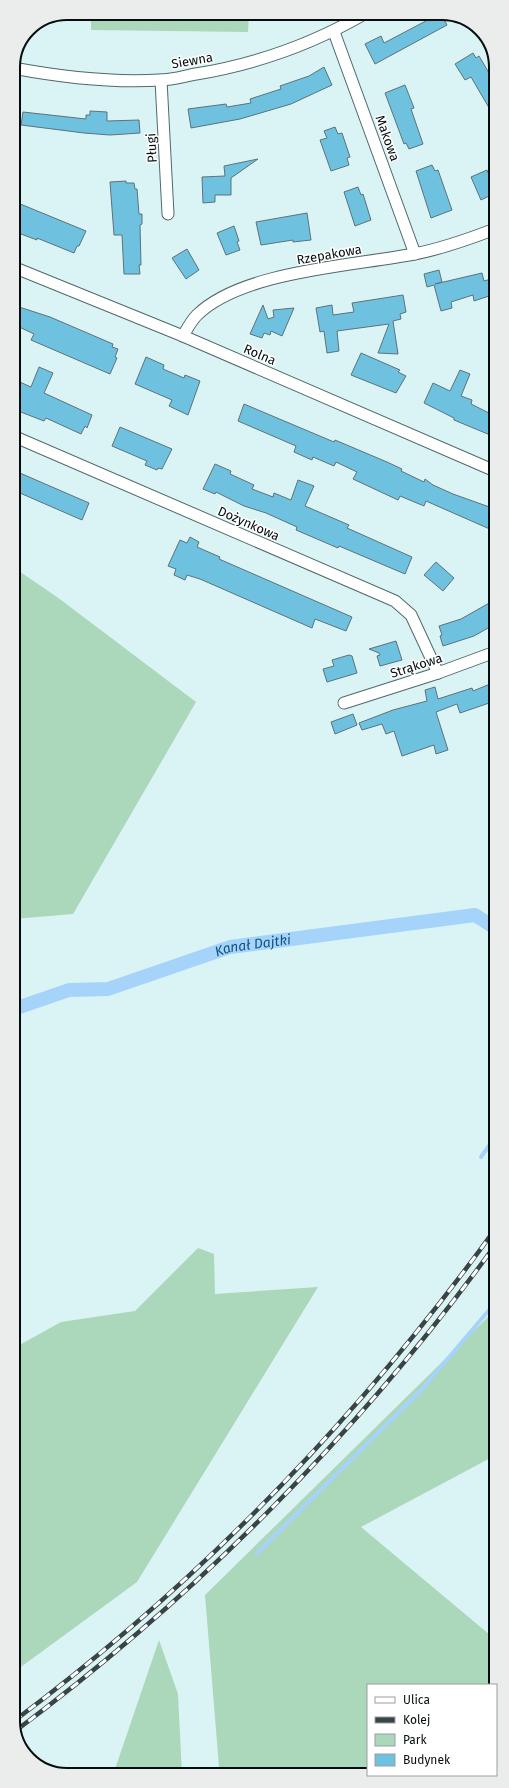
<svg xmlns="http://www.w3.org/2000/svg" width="509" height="1788" viewBox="0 0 509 1788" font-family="'Fira Sans',sans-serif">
	<rect width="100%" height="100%" fill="#daf4f5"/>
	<g fill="#abd7bb">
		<polygon points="91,13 249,13 248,32 91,30"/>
		<polygon points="13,567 57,597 196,702 73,914 14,919"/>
		<polygon points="198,1248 214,1254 215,1294 318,1287 137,1582 14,1672 14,1348 61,1322 135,1311"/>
		<polygon points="496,1309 496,1455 361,1527 496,1640 496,1685 368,1685 368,1774 227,1774 219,1767 205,1595"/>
		<polygon points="159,1640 178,1694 182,1775 113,1775"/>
	</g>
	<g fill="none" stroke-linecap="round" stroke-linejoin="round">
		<g stroke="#a5d3fa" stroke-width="4">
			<polyline points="481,1157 496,1136"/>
			<polyline points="257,1553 422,1389 496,1302"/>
		</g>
		<path stroke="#a5d3fa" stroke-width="14" id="s1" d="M14,1009L69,990L108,989L230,947L475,915L495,928"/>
	</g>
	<g fill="#6fc2df" stroke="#5d727a">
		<polygon points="441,13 447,25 375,64 365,44 381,36 384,43"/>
		<polygon points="473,53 476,58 479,56 495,83 495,118 471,77 465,80 455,64"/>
		<polygon points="324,67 332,85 291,104 240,119 191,128 188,109 226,104 227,107 251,103 250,99 281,89 280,86 309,76"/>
		<polygon points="405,85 414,108 411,109 423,144 409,149 406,143 404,144 385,93"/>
		<polygon points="90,111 107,112 107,121 139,120 140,133 110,135 84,133 21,125 23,112 86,119 86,115 90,115"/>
		<polygon points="335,127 338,134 342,133 350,157 347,158 349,165 331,171 320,140 327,138 324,131"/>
		<polygon points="258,159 231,178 231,195 215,195 215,202 203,203 202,177 225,176 224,166"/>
		<polygon points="432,165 435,171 438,170 452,210 431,218 416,171"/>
		<polygon points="487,170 495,189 495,193 481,200 471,177"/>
		<polygon points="126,181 126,183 134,183 135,189 137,189 139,214 142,214 142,224 140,225 141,265 139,265 140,274 124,274 122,235 114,235 110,182"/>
		<polygon points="358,187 361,195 363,194 371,220 355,226 344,192"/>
		<polygon points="13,201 86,231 79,246 77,246 74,253 37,238 37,240 13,231"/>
		<polygon points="307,213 311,240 293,242 293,240 261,245 256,222"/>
		<polygon points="234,226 239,241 237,242 240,250 226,255 217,233"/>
		<polygon points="187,249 199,270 186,279 172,258"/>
		<polygon points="439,270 442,282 435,284 482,273 484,281 491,279 495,294 474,301 473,295 451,302 452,308 441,311 434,285 427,287 424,274"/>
		<polygon points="403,295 406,312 400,314 401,319 393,321 398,354 378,353 389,324 337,331 339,351 327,353 324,331 320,332 316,308 332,305 333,315 354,312 352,303"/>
		<polygon points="13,305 50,317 113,344 112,347 118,349 115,357 117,358 110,374 31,340 34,334 13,324"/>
		<polygon points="263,305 268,319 274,317 273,310 294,308 282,336 271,331 270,335 264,333 262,338 250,334"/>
		<polygon points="361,353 400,370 398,372 406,376 396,393 351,375"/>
		<polygon points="146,357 164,365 163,369 184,378 185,375 200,381 188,415 169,406 172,400 135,384"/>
		<polygon points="39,367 53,373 44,393 92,415 87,428 85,426 81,434 46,418 44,421 13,409 13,379 31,387"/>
		<polygon points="460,370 470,374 461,396 472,400 471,404 495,416 495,437 454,420 454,418 424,403 433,383 450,391"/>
		<polygon points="244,404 334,442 335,440 387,462 402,469 401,471 424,482 425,479 433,485 453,494 495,509 495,524 492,530 426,501 424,506 400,496 398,500 353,479 357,472 336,462 334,466 313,457 312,460 294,452 296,446 238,421"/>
		<polygon points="120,427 172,449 162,469 158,468 157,470 145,465 147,461 112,446"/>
		<polygon points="215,464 231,471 230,474 254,485 252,489 273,497 274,493 291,500 298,480 314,486 305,506 349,525 347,528 412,557 405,574 339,546 338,548 296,530 297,527 266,513 244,506 216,492 215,494 203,489"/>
		<polygon points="13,470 89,503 82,520 13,490"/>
		<polygon points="190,537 199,542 197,547 220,557 219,559 352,617 346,631 315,619 312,628 200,579 187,575 185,580 174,575 176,569 168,566 180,540 187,543"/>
		<polygon points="436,562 454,578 443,591 424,575"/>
		<polygon points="491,602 495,610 495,624 474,636 443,646 440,636 442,635 439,626 461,619"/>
		<polygon points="396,641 402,660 380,666 377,656 380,655 379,653 369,649"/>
		<polygon points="349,655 352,656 357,673 327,682 323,669 334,666 332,660"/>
		<polygon points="495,682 495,701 460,713 457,704 436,712 448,750 436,754 434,745 402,756 394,731 386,734 382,724 362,730 359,723 393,710 427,701 425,690 435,687 438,699 472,688 473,691"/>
		<polygon points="353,714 357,725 335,734 331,722"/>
	</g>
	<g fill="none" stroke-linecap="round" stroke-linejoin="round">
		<g stroke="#516869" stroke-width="13">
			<g id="street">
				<polyline points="334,32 415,254"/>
				<path d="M13,68C61,77 111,83 160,80C172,80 185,76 196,74C257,64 313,44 366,13"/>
				<polyline points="161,80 168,214"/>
				<polyline points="13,267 183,336 495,471"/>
				<path d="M183,336C187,329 191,321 197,315C242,271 352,266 414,254C441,249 469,239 495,229"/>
				<polyline points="13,436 395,601 411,615 438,673"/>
				<polyline points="344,703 438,673 495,652"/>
			</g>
		</g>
		<use href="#street" stroke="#fff" stroke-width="11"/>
		<g stroke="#384445" stroke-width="4.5">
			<g id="rail">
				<path d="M14,1721C199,1583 361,1415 496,1228"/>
				<path d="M14,1732C198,1595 362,1429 496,1244"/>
			</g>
		</g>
		<use href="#rail" stroke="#fff" stroke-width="3" stroke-dasharray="9" stroke-linecap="butt"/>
	</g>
	<g text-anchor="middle" stroke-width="3" stroke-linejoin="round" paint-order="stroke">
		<g font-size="13" fill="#050d0e" stroke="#fff">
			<text transform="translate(192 60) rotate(-10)" y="5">Siewna</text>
			<text transform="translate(388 138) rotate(70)" y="5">Makowa</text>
			<text transform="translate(151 148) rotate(-93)" y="5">Pługi</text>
			<text transform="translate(329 254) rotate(-10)" y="5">Rzepakowa</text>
			<text transform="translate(260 354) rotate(23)" y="5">Rolna</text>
			<text transform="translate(249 523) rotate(24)" y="5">Dożynkowa</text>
			<text transform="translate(416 665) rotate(-18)" y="5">Strąkowa</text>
		</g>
		<g font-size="14" font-style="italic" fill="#125481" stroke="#fff">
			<text dy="5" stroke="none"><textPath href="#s1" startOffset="249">Kanał Dajtki</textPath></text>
		</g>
	</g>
	<path d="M0 0H509V1788H0ZM67 20H442A47 47 0 0 1 489 67V1721A47 47 0 0 1 442 1768H67A47 47 0 0 1 20 1721V67A47 47 0 0 1 67 20Z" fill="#ebecec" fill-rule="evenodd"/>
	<path fill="none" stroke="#050d0e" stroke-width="2" d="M67 20H442A47 47 0 0 1 489 67V1721A47 47 0 0 1 442 1768H67A47 47 0 0 1 20 1721V67A47 47 0 0 1 67 20Z"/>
	<rect x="367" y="1684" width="130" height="92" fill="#ffffff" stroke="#9b9e9f"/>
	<rect x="375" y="1697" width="20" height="6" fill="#ffffff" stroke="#9b9e9f"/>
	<text x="403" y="1704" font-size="12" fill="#050d0e">Ulica</text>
	<rect x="375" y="1717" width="20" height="6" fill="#384445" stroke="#9b9e9f"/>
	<text x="403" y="1724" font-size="12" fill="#050d0e">Kolej</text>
	<rect x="375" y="1734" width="20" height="12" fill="#abd7bb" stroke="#9b9e9f"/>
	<text x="403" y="1744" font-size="12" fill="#050d0e">Park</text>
	<rect x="375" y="1754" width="20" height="12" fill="#6fc2df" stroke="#9b9e9f"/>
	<text x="403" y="1764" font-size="12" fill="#050d0e">Budynek</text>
</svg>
